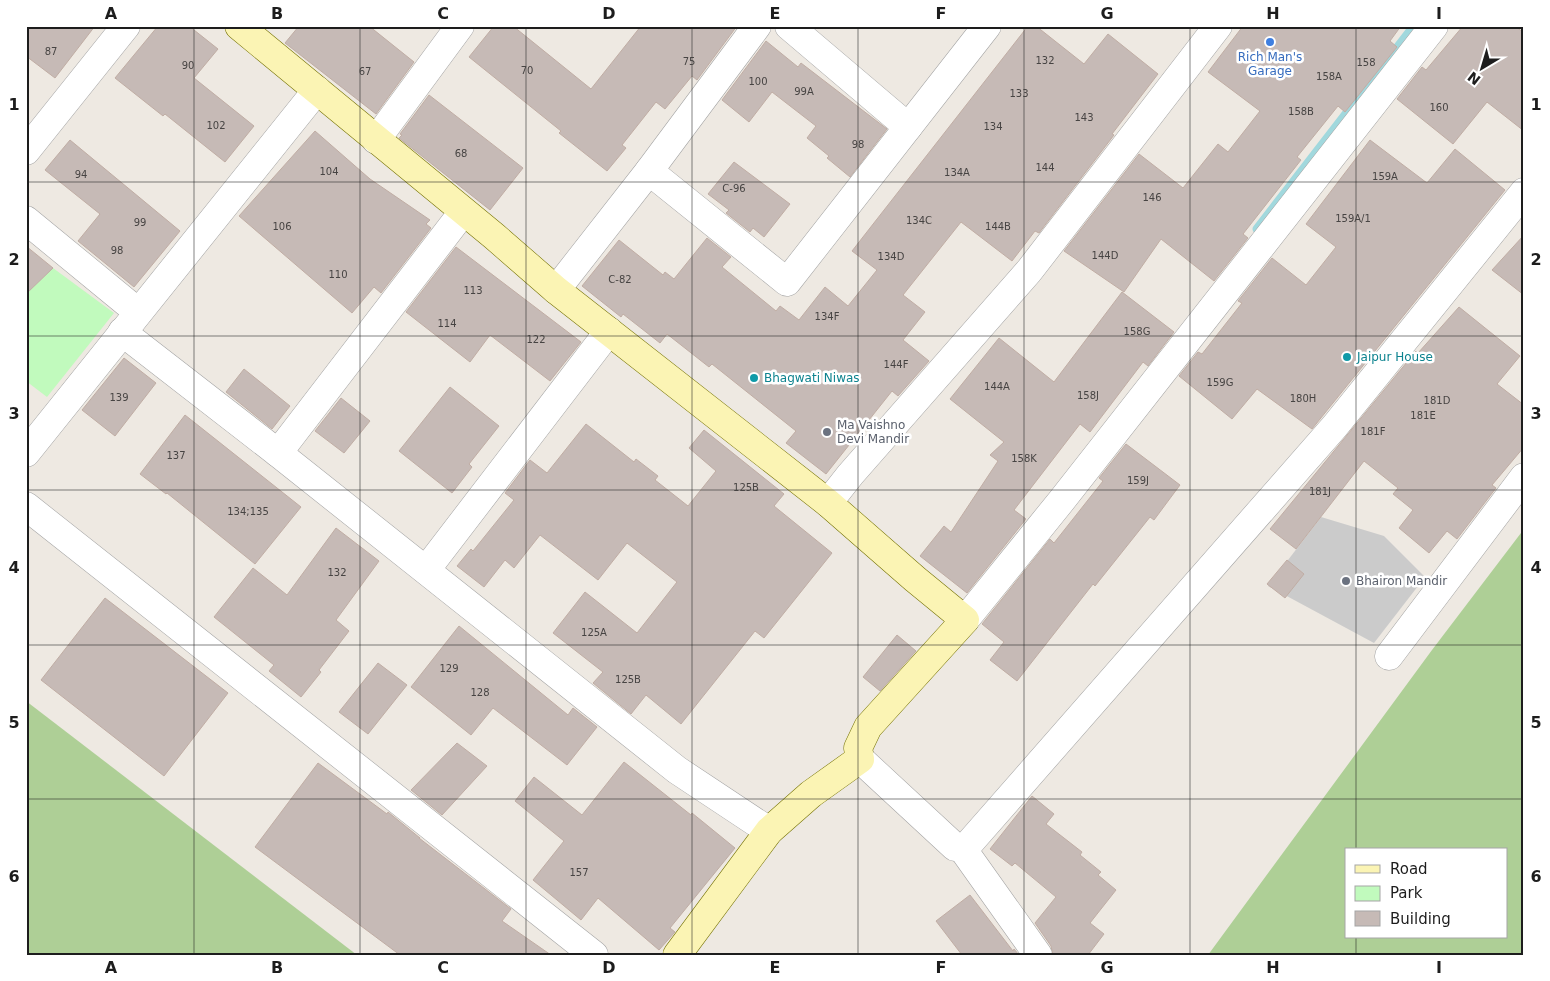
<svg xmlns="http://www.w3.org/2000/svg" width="1550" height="981" viewBox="0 0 1550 981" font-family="'DejaVu Sans',sans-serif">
	<rect width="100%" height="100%" fill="#eee9e2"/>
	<polygon fill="#cbcbcb" points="1321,517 1384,536 1425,577 1374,643 1268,586"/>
	<g fill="#aecf96" fill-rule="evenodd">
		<path d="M1524,529V955H1208L1432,650ZM1346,850H1506V937H1346Z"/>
		<polygon points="26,701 357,955 26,955"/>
	</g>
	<polygon fill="#c1fabd" points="53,268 114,313 47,397 26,381 26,294"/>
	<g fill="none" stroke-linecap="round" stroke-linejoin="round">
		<polyline stroke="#a1d8dd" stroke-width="9" points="1257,229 1414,26"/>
	</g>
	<g fill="#c6bab6" stroke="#c0ada4">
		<polygon points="26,26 95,26 55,78 26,56"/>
		<polygon points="158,26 189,26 218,49 194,78 254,126 225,162 165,114 163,116 115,78"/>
		<polygon points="299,26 369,26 414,62 376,114 285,43"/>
		<polygon points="494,26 513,26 591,89 641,26 737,26 697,80 692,76 665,109 656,102 622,145 626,148 607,171 559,133 561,131 469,57"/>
		<polygon points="1028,26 1036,26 1084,64 1108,34 1158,74 1112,134 1114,135 1039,233 1035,231 1012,261 961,222 903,295 925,312 903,340 929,361 898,396 892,391 826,474 786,443 796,431 712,364 709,367 667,334 660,343 623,314 621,317 582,286 619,240 663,275 665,272 674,279 707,238 731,257 722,267 776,311 780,306 799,320 825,287 848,306 877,270 852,251"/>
		<polygon points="1243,26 1401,26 1390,41 1397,47 1345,112 1338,106 1297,157 1301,160 1243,234 1248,238 1214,281 1161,239 1124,292 1064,251 1139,154 1183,188 1218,144 1228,152 1260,111 1208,72"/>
		<polygon points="1463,26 1515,26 1524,33 1524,131 1487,102 1453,144 1397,99 1422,67 1426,70"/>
		<polygon points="766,41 798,67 801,63 887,129 850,177 827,158 829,156 807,138 816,126 772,92 749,122 722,100"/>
		<polygon points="429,95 523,168 490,210 399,138 402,135 400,134"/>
		<polygon points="315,131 370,179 430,220 426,224 431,228 381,293 374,287 352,313 239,216"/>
		<polygon points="70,140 180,231 134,287 78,241 100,214 45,170"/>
		<polygon points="1370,140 1427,183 1455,149 1505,190 1312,429 1257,389 1232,419 1179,376 1198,352 1202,354 1242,303 1238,301 1272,258 1306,285 1336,247 1306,224"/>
		<polygon points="734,162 790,204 764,237 753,228 750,232 726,213 729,210 708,194"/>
		<polygon points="1524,235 1524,295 1492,270"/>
		<polygon points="26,246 53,268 26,294"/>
		<polygon points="456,247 581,342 550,381 490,335 470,362 406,312"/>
		<polygon points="1122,292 1174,332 1148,366 1143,362 1090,432 1080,424 1014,510 1026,519 967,593 920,556 944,526 951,532 998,461 990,455 1004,442 950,399 999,338 1054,382"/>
		<polygon points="1459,307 1520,356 1497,384 1524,405 1524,447 1492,485 1496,488 1457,539 1447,531 1429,553 1399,528 1413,510 1393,494 1398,488 1364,461 1296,549 1270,529 1416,351 1418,353"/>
		<polygon points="124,358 156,383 115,436 82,410"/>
		<polygon points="244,369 290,406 272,429 226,392"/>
		<polygon points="450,387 499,426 469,464 472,467 452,493 399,451"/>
		<polygon points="341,398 370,421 344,453 315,431"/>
		<polygon points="185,415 301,507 255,564 167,493 166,494 140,474"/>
		<polygon points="586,424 634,462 636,459 658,476 655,480 688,506 716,471 689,448 704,430 784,494 774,506 832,553 764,638 755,631 681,724 646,695 631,714 593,683 603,672 553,633 585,592 637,633 677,582 627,543 598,580 540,535 514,568 505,560 484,587 457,566 471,549 473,551 514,500 505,493 530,460 547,473"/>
		<polygon points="1126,444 1180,485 1154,520 1150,517 1095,586 1093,584 1017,681 990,660 1004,642 982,624 1050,539 1054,543 1103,481 1099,478"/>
		<polygon points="336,528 379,561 336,620 349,631 319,670 321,672 301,697 269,671 274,665 214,617 253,568 287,595"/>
		<polygon points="1287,560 1304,574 1285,598 1267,584"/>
		<polygon points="105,598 228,693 164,776 41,680"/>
		<polygon points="459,626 568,715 573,708 597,727 567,765 493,708 471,735 411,687"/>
		<polygon points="897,635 916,651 880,691 863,677"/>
		<polygon points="378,663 407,685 368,734 339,712"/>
		<polygon points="457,743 487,766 442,815 411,790"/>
		<polygon points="624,762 691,815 692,813 735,848 670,928 675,932 659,950 598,898 581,920 533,880 564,841 515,801 534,777 582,815"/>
		<polygon points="318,763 387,814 388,812 420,838 419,838 511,909 502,921 551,955 400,955 255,847"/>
		<polygon points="1032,796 1054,814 1046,824 1082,852 1080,855 1101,872 1098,875 1116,890 1090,923 1104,934 1088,955 1053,955 1051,946 1035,923 1056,897 1015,863 1012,866 990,849"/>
		<polygon points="970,895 1013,951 1014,949 1019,955 962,955 936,921"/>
	</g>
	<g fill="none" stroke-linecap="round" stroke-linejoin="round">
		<g stroke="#a4a4a4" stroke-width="29">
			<g id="street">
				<polyline points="789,26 908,127"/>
				<polyline points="376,140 460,26"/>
				<polyline points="26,151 126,26"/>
				<polyline points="649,171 787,282 987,26"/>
				<polyline points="26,220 138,312"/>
				<polyline points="556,290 649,171 757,26"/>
				<polyline points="122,332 278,453 677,770 769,831"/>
				<polyline points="26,453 317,90"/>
				<polyline points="278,453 463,212"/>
				<polyline points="828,503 850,475 1029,271 1218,26"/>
				<polyline points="26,506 594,955"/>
				<polyline points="426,570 609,331"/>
				<polyline points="965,620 1062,500 1434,26"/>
				<polyline points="1389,656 1524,477"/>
				<polyline points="860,759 955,847 962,848 966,847 1335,426 1524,192"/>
				<polyline points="962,848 1038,955"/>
			</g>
		</g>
		<g stroke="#757203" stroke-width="29">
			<polyline id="secondary" points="239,26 494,236 556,290 828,503 915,579 965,620 868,727 858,748 860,759 811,794 769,831 677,955"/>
		</g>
		<use href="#street" stroke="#fff" stroke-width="28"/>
		<use href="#secondary" stroke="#fbf4b4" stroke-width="28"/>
	</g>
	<path fill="none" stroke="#1d1d1d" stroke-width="1" stroke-opacity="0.55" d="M194,26V955M360,26V955M526,26V955M692,26V955M858,26V955M1024,26V955M1190,26V955M1356,26V850M26,182H1524M26,336H1524M26,490H1524M26,645H1524M26,799H1524M1356,937V955"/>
	<circle fill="#3f7fe0" stroke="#fff" stroke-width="2" cx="1270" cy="42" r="5"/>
	<g fill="#0f9aa8" stroke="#fff" stroke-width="2">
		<circle cx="1347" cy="357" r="5"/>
		<circle cx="754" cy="378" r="5"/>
	</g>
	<g fill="#6b7280" stroke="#fff" stroke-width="2">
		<circle cx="827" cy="432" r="5"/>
		<circle cx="1346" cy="581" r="5"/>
	</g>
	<g text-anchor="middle" stroke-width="5" stroke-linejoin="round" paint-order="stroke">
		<g font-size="10" fill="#474443">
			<text x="51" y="55">87</text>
			<text x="1045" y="64">132</text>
			<text x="689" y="65">75</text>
			<text x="1366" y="66">158</text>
			<text x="188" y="69">90</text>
			<text x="527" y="74">70</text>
			<text x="365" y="75">67</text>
			<text x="1329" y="80">158A</text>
			<text x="758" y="85">100</text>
			<text x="804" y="95">99A</text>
			<text x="1019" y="97">133</text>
			<text x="1439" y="111">160</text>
			<text x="1301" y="115">158B</text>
			<text x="1084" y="121">143</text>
			<text x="216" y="129">102</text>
			<text x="993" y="130">134</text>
			<text x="858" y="148">98</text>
			<text x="461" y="157">68</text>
			<text x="1045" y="171">144</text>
			<text x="329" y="175">104</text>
			<text x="957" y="176">134A</text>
			<text x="81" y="178">94</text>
			<text x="1385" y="180">159A</text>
			<text x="734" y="192">C-96</text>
			<text x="1152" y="201">146</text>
			<text x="1353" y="222">159A/1</text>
			<text x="919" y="224">134C</text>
			<text x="140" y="226">99</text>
			<text x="282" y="230">106</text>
			<text x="998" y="230">144B</text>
			<text x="117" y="254">98</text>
			<text x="1105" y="259">144D</text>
			<text x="891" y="260">134D</text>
			<text x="338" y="278">110</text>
			<text x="620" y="283">C-82</text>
			<text x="473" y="294">113</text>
			<text x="827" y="320">134F</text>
			<text x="447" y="327">114</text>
			<text x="1137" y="335">158G</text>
			<text x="536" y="343">122</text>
			<text x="896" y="368">144F</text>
			<text x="1220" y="386">159G</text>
			<text x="997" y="390">144A</text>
			<text x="1088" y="399">158J</text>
			<text x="119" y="401">139</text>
			<text x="1303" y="402">180H</text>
			<text x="1437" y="404">181D</text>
			<text x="1423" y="419">181E</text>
			<text x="1373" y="435">181F</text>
			<text x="176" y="459">137</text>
			<text x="1024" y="462">158K</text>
			<text x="1138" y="484">159J</text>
			<text x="746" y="491">125B</text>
			<text x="1320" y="495">181J</text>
			<text x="248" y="515">134;135</text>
			<text x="337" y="576">132</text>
			<text x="594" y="636">125A</text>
			<text x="449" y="672">129</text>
			<text x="628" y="683">125B</text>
			<text x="480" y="696">128</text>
			<text x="579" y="876">157</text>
		</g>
		<g font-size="12" fill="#366cbe" stroke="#fff">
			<text x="1270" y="61">Rich Man's<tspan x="1270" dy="14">Garage</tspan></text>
		</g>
		<g font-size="12" fill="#0d838f" stroke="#fff" text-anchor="start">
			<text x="1357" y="361">Jaipur House</text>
			<text x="764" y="382">Bhagwati Niwas</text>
		</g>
		<g font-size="12" fill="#5b616d" stroke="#fff" text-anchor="start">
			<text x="837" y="429">Ma Vaishno<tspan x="837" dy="14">Devi Mandir</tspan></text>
			<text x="1356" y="585">Bhairon Mandir</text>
		</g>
	</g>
	<rect width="1550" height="981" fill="none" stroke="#ffffff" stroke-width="55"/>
	<rect x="1345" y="848" width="162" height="90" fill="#ffffff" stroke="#a5a5a5"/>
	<rect x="1355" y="865" width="25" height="8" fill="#fbf4b4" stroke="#a5a5a5"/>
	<text x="1390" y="874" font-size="15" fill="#1d1d1d">Road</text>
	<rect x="1355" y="886" width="25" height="15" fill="#c1fabd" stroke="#a5a5a5"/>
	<text x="1390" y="898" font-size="15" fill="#1d1d1d">Park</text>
	<rect x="1355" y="911" width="25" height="15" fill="#c6bab6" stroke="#a5a5a5"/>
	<text x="1390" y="924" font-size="15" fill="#1d1d1d">Building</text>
	<g transform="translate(1482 68) rotate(218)" stroke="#ffffff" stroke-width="4" paint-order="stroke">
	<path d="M0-4L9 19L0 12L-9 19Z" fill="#1d1d1d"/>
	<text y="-8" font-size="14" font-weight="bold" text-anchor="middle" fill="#1d1d1d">N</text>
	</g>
	<rect x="28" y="28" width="1494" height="926" fill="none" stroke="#1d1d1d" stroke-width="2"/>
	<g font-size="16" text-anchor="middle" font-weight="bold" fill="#1d1d1d">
		<text x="111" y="19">A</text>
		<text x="277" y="19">B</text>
		<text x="443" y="19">C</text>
		<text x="609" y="19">D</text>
		<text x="775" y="19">E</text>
		<text x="941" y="19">F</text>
		<text x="1107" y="19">G</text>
		<text x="1273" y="19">H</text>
		<text x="1439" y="19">I</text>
		<text x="14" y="110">1</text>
		<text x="1536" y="110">1</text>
		<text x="14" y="265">2</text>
		<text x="1536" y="265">2</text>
		<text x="14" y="419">3</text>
		<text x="1536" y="419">3</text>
		<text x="14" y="573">4</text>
		<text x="1536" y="573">4</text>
		<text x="14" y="728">5</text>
		<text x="1536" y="728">5</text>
		<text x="14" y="882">6</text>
		<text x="1536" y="882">6</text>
		<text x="111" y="973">A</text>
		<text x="277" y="973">B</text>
		<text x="443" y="973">C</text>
		<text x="609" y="973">D</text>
		<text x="775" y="973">E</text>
		<text x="941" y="973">F</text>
		<text x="1107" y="973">G</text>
		<text x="1273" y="973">H</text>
		<text x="1439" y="973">I</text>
	</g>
</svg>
